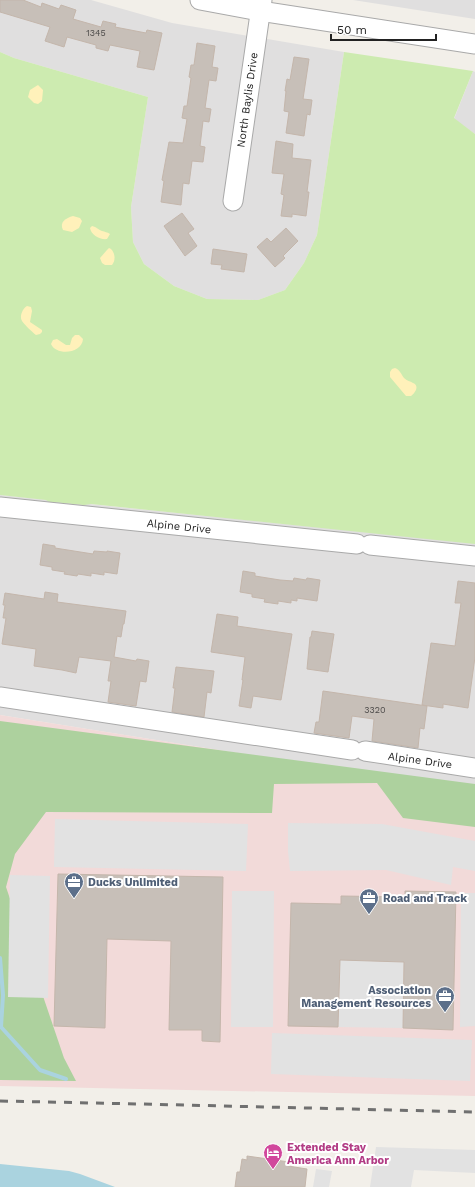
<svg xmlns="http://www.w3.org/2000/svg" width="475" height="1187" viewBox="0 0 475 1187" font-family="'Work Sans',sans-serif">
	<rect width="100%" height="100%" fill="#f2efe9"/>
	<g fill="#e0dfdf">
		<polygon points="0,0 91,0 172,23 344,52 317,235 304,263 285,290 258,300 207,299 174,286 144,264 133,242 131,207 148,97 14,58 0,52"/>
		<polygon points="353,0 475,0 475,19"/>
		<polygon points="473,71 475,72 475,134 454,119"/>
		<polygon points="0,495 475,543 475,791 0,715"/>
	</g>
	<polygon fill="#f2dad9" points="0,715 475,791 475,1096 0,1086"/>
	<polygon fill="#cdebb0" points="0,52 14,58 148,97 131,207 133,242 144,264 174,286 207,299 258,300 285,290 304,263 317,235 344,52 473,71 454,118 475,134 475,544 91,504 84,505 53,502 49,502 46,500 0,495"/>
	<polygon fill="#add19e" points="0,721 475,784 475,827 403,818 377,783 274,784 272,813 46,812 15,854 6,887 64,1058 76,1081 0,1080"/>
	<g fill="#fff1ba">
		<polygon points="38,85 43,90 42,101 38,104 34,103 28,97 30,90"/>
		<path d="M73,216L80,218L82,221L79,228L72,232L63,230C59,222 66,218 73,216Z"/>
		<path d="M92,226C97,227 97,229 102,231C105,232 107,232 110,234L107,239C100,240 91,235 90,228Z"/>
		<path d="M109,248L111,249C115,253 116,260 112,265H105L102,263L100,258L107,250Z"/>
		<path d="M27,306L31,307L32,311L30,322L42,330V332L40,334L36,335C32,332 25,325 22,321C19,316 23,308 27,306Z"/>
		<path d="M75,335H79L83,339C82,354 56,356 51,344L53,340L57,339L66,345H70L72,338Z"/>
		<path d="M395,368C400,370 401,374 404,378C407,381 410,381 413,383C420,386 415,393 411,396H406L390,377V372L392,369Z"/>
	</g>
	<g fill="#e2e2e2">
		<polygon points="55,819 248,824 246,871 54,867"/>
		<polygon points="288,823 382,824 475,841 475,871 453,867 451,885 386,870 290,871 288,851"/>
		<polygon points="10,875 50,876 48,998 8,997"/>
		<polygon points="232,891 274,891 273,1027 231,1027"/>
		<polygon points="461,893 475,893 475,1026 460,1027"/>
		<polygon points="340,960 404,962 403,1028 338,1027"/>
		<polygon points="272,1033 472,1040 470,1081 271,1074"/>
		<polygon points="376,1147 475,1150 475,1173 414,1170 411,1187 370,1187"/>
		<polygon points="316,1169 332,1171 329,1187 313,1187"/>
	</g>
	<polygon fill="#aad3df" points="0,1164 69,1171 80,1174 115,1187 0,1187"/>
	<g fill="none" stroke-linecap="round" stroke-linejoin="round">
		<polyline stroke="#aad3df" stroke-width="4" points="0,958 3,995 1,1027 40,1070 66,1079"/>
	</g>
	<g fill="#c7bfb8" stroke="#c4b6ab">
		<polygon points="0,0 23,0 41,7 42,3 59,9 61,5 76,10 73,19 101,27 103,21 116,24 115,27 146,33 147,30 162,33 154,70 137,67 140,51 110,45 108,51 96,48 96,45 67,37 64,47 45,41 50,27 0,12"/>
		<polygon points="197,43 215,46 212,67 218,68 216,81 209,80 205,108 211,109 209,122 203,121 200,146 205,147 203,162 192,161 189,184 183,183 181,205 161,202 164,181 162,180 169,142 183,143 187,119 182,118 184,106 187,106 191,78 189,77 191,65 194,65"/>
		<polygon points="294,57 309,59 303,99 312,100 310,115 307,114 304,136 286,133 289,112 284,111 286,91 285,91 287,79 290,80"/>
		<polygon points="276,141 293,144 292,158 311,160 307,192 309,192 306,216 292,214 292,217 281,216 284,195 281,194 284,174 272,173"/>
		<polygon points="182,213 194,229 188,233 197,246 185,256 164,226"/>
		<polygon points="286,228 298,241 283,256 285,258 275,267 257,247 267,238 271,242"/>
		<polygon points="213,249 247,254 244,272 221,269 222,265 211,264"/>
		<polygon points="43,544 55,546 55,548 93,554 94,551 107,552 107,551 120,553 117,574 104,572 104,575 91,573 91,576 78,574 77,576 64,574 65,572 52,570 52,567 40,565"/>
		<polygon points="243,571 255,573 255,576 280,580 293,581 294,578 306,580 307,578 320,580 317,601 297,598 297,601 291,600 291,603 278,601 278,604 264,602 265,599 252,597 252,594 240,592"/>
		<polygon points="458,581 475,583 475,657 468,708 443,704 443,708 422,705 431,643 455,646 461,603 455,603"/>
		<polygon points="45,592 58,594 57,602 126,611 124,624 123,624 121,637 117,636 114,657 136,661 137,659 149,661 146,682 140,681 136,706 108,702 111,681 108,681 111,661 79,657 76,673 62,670 34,666 36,649 2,644 6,618 3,618 5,605 3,605 5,593 44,599"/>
		<polygon points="217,614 238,617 237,626 292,634 281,700 253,696 251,708 239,706 243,680 242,680 245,657 211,652"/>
		<polygon points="312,631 334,634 328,672 307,669 310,637 311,637"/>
		<polygon points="176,667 214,671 211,693 207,692 204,717 172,712 175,688 173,688"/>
		<polygon points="323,691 427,706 424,729 420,728 418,748 372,741 374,719 352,716 349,738 314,733 316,722 319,722"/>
		<polygon points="58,874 223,877 220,1042 202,1041 202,1030 169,1030 171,941 107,939 105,1028 54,1026"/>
		<polygon points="405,891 456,892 453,1030 403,1028 404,962 340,960 338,1027 288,1026 291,903 341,904 341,896 405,897"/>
		<polygon points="247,1156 289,1162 288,1166 307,1169 305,1187 235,1187 237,1172 240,1172 242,1159 247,1160"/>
	</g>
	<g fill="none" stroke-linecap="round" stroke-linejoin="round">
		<g stroke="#a9a9a9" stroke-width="21">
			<g id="minor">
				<polyline points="200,0 260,11 475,44"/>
				<polyline points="233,201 262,0"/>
				<polyline points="0,507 357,544"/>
				<polyline points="370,545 475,556"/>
				<polyline points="0,697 352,750"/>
				<polyline points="365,751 475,768"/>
			</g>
		</g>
		<use href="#minor" stroke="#fff" stroke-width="19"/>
		<polyline stroke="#707070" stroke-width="3" stroke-dasharray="8 8" stroke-linecap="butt" points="0,1101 140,1104 475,1112"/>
	</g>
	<defs>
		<g id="office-pin" transform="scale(1)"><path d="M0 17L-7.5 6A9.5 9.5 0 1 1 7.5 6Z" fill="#5c6f8a" stroke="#fff"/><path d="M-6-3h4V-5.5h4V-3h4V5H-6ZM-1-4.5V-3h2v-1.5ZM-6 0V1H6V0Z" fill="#fff"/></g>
		<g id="hotel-pin" transform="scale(1)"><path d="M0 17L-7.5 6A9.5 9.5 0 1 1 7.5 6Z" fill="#d1479c" stroke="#fff"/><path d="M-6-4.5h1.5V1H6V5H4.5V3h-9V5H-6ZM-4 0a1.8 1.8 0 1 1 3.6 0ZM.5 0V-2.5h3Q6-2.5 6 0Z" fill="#fff"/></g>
	</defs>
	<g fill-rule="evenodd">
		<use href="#office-pin" x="74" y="882"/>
		<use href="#office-pin" x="369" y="898"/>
		<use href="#office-pin" x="445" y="996"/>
		<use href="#hotel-pin" x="273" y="1153"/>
	</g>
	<g text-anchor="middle" stroke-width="4" stroke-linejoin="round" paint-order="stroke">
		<g font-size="9" fill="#4b4948">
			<text x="96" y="36">1345</text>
			<text x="375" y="713">3320</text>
		</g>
		<g font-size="11" fill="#222" stroke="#fff">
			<text transform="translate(247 100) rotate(-82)" y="4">North Baylis Drive</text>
			<text transform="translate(179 526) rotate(6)" y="4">Alpine Drive</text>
			<text transform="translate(420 760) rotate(8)" y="4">Alpine Drive</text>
		</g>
		<g font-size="11" font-weight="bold" fill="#4e5e75" stroke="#fff" text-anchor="start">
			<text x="88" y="886">Ducks Unlimited</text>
			<text x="383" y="902">Road and Track</text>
			<text x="431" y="994" text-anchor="end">Association<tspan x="431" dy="13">Management Resources</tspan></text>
		</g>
		<g font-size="11" font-weight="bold" fill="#b23c85" stroke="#fff" text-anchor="start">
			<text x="287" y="1151">Extended Stay<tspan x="287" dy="13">America Ann Arbor</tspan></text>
		</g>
	</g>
	<path d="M331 34v6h105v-6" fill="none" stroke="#222222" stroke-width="2"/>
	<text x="337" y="34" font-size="12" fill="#222222" stroke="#ffffff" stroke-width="3" paint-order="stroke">50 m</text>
</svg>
